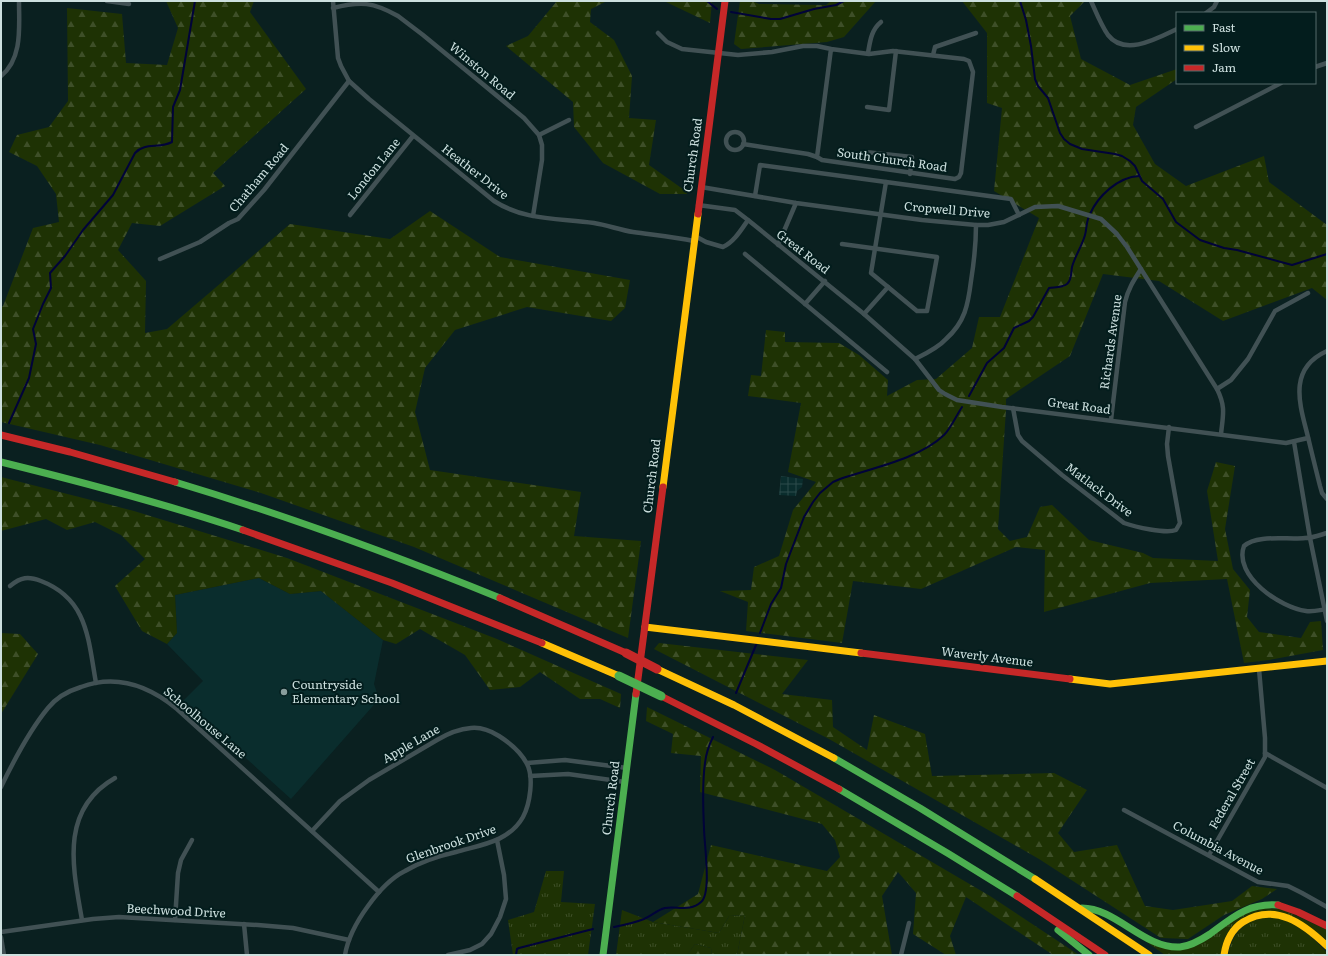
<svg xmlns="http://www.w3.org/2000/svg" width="1328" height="956" viewBox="0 0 1328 956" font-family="Literata,serif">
	<defs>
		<pattern id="industrial-grid" width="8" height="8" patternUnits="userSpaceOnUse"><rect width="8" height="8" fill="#0a2d2d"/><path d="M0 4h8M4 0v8" fill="none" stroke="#2c4b4b"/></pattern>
		<pattern id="grass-tufts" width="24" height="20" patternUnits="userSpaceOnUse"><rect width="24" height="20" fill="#1e3204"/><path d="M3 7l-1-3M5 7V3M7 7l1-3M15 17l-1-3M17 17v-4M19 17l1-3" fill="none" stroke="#3e4f28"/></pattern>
		<pattern id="forest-firs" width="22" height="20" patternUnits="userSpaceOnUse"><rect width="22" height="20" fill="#1e3204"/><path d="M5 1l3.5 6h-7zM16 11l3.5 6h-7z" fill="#3e4f28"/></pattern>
	</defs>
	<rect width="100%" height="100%" fill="#0a2020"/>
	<polygon fill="#0a2d2d" points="259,578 290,594 321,591 383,640 374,684 379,699 291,799 183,701 203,681 167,644 177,633 175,595"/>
	<polygon fill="url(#industrial-grid)" points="781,476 803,479 802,487 797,491 796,496 779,495"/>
	<g fill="url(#grass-tufts)">
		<polygon points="546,871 564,871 561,902 595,904 588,955 513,955 508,920 534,912"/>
		<polygon points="1259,908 1282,909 1327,930 1327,940 1293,916 1245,916 1220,955 1165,955 1145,941 1172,950 1241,915"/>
		<polygon points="622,910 653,922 719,933 729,916 745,915 737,955 712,955 711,948 695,944 687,955 616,955"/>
		<path d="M1266,917C1272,918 1279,918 1285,920C1301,926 1316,940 1327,953V955H1228C1232,933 1244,921 1266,917Z"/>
	</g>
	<g fill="url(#forest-firs)">
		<polygon points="166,1 254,1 250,12 306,89 213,173 225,186 160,226 132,223 118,250 146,281 145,333 167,329 290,224 390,239 430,211 500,257 630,280 625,308 611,321 527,307 455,330 425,368 415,412 430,470 581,492 574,536 641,541 628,638 414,547 261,493 100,445 1,422 1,308 3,306 33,228 59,222 56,194 37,166 9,152 17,135 49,127 68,101 67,8 122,14 126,63 167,65 178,28"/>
		<polygon points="557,1 607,1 591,9 590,22 614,40 632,76 629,118 656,120 649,165 687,192 687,194 660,194 603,163 574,127 573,102 506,46 528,36"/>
		<polygon points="641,1 712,1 710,23 666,2"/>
		<polygon points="740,1 752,1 759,4 826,5 831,1 876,1 844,37 827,42 741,49 734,44"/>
		<polygon points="962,1 1085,1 1070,16 1081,59 1130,85 1177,69 1177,79 1136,107 1133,125 1155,164 1186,186 1264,156 1269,182 1327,225 1327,300 1312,288 1223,321 1159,281 1103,274 1070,356 1006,399 1006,410 998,529 1010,541 1027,537 1040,507 1052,505 1089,540 1143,553 1153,558 1218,561 1207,491 1216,462 1235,466 1225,529 1233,569 1250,590 1247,617 1259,632 1301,638 1310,622 1321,621 1323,650 1269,660 1244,663 1227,579 1150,583 1044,612 1045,550 1016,547 921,589 853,581 842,643 746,631 748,602 720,591 751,590 754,567 779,556 793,510 816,482 788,472 801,403 748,396 751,375 761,376 766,330 785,332 785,342 839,343 859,355 888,380 887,396 917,380 936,379 972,348 979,317 1000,317 1039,218 994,191 1002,108 987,103 987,33"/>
		<polygon points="1,477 134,511 287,558 497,639 621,694 620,708 600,699 580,699 540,672 520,687 490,690 465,655 420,629 396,644 383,640 321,591 290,594 259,578 175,595 177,633 167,644 142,631 115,586 145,559 121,535 95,522 67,530 46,519 1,531"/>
		<polygon points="1,633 20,634 38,654 1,714"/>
		<polygon points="659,643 808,660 782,694 832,700 833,727 867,750 874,715 925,734 932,776 1054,773 1087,790 1058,833 1074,852 1117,845 1145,906 1173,910 1232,901 1252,886 1277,889 1262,899 1224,915 1188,939 1161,938 1039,859 829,739 654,649"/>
		<polygon points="647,707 775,770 990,896 1079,955 1053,955 966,897 950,936 956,955 946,955 913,934 916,893 898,872 882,896 892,955 737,955 745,915 729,916 719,933 653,922 698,894 711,845 827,871 840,857 835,840 822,824 700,792 701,756 671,753 673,734 646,721"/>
		<polygon points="695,944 711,948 712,955 687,955"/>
	</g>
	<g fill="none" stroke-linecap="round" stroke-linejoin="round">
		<g stroke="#010339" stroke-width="2">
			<polyline points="707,1 717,9"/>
			<polyline points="1020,1 1026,20 1031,46 1035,79 1038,86 1048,98 1060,133 1064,139 1070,144 1082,149 1115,154 1122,156 1130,161 1135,166 1142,181 1163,199 1176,222 1200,240 1224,248 1237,250 1292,265 1327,254"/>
			<polyline points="731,12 771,19 780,19 814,9 836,5 844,1"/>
			<path d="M969,396L987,363L1004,348L1014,328L1029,321L1033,317L1049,288C1054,287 1062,288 1067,284C1072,280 1071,272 1072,267C1075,256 1082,246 1085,235C1087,228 1086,221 1090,214C1098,196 1118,177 1139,176"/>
			<path d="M9,423L29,378L36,344L33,329L43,304L51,288L50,273L65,256L83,230L113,195L135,153C145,142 159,149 172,142L173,107L180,90L195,1"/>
			<path d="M760,633L771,604L781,588L786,564L804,517L813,502L820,493L833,482L840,479C872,468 919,459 944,435C951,428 956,416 962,407"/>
			<polyline points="736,693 756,645"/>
			<path d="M614,927C624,925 634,923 644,919C651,916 657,910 665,908C678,906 690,912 701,902C712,893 704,843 704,828C703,807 702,784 705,763C706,754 709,745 713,737"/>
			<polyline points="516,955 517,949 519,948 593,929"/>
		</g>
		<g stroke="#415154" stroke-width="4.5">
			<polyline points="107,1 129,4"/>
			<path d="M333,1L338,58L341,66L349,81L369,99L494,201C525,221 559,218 594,223C607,225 620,230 633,232C654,235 674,237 694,241"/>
			<path d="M1091,1C1096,12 1101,25 1108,35C1125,57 1158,38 1177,29"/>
			<path d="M333,8C361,1 373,2 398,16L423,35L524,118L539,135L542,145V160L533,216"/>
			<polyline points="1206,13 1214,7 1217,1"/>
			<polyline points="658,33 667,42 682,49 738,55 772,52 803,46 817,46 831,49 817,157 822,160 955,179 959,177 961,173 973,72 969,61 964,59 893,51 869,54 831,49"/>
			<path d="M868,53C870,42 871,30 881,22"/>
			<polyline points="933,55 935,47 976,33"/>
			<polyline points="1315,67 1327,63"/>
			<path d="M1,76C23,58 19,26 19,1"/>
			<polyline points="867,107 889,110 896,51"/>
			<polyline points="1196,127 1281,83"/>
			<circle cx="735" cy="141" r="9"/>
			<polyline points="539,135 569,120"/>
			<polyline points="743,144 808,154 817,157"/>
			<polyline points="865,152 912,157 910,174"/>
			<polyline points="701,187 796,203 922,220 976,225 988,225 1004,222 1035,207 1058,206 1101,219 1117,234 1127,247 1217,389"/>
			<polyline points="755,196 760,165 886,182"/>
			<polyline points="698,205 735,210 748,220 864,314 915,359 939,390 945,394 957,400 1002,407 1286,443 1308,438"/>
			<polyline points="350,215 413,136"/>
			<path d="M695,236L706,242L723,247C734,242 741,230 748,220"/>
			<polyline points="842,244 937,257 927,311 917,311 888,287"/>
			<polyline points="778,245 796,203"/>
			<polyline points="745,254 887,372"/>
			<polyline points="160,259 200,242 229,223 238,219 264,190 349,81"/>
			<polyline points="805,304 825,281"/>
			<polyline points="864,314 888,287 871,273 886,182 1011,199 1019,215"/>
			<path d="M1327,351C1287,369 1300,405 1308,437C1312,454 1316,470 1320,486L1322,493L1327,499"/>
			<path d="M915,359C925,354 938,348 946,339C965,322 968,305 971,281C974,262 976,244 976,225"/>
			<path d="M1013,408L1018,435L1022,441L1062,475L1124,523C1135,527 1166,534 1176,530L1180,523L1168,456L1167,444L1169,427"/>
			<path d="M1111,420L1125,302C1128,289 1134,280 1141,269"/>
			<path d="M1221,434C1223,415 1226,407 1217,389L1231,380L1248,359L1275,311L1308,293"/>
			<polyline points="1294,442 1310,538 1327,621"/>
			<path d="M1327,533C1320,535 1313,538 1305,538C1288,540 1257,534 1244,546C1233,576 1281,608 1306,611C1313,612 1320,610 1327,609"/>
			<path d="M10,586C21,577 28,576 41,581C88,599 88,639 96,683"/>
			<polyline points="1265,753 1327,788"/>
			<polyline points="527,763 565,760 627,768"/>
			<polyline points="530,776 568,774 625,782"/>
			<path d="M1,787C14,760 29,731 48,708C56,698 68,691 81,687C116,674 149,686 177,709L379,892"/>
			<polyline points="1124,810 1258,882 1288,886 1302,893 1327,907"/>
			<path d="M312,831L340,801L347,796L369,780L437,740C447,734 459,729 471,728C481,727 491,731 499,736C510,743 521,752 527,764C534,777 530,804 523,817C509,842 480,845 456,852C438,856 420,862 405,871C389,879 378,892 368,906C357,921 348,937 345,955"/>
			<polyline points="1209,855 1265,757 1265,738 1259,669"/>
			<path d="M82,920C73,868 59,810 115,778"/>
			<polyline points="175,920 178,873 181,860 192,840"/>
			<polyline points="244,924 247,955"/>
			<polyline points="1,932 93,919 119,917 258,925 293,928 349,940"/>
			<polyline points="1,937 4,955"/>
			<polyline points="448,955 470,950 482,944 491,934 500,917 506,899 504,875 497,840"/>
			<polyline points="901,955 909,923"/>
		</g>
		<g stroke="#4caf50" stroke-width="7">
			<path d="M1,462C82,482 163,503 243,530"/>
			<path d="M175,482C285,515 394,555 500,598"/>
			<polyline points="834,758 920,808 1035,879"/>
			<polyline points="839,789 949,854 1017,896"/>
			<path d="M1082,908C1116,908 1144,949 1180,947C1191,946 1201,940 1210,934C1233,917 1248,903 1278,905"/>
			<polyline points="1058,930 1089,955"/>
			<polyline points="603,955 636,694"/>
		</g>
		<g stroke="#ffc107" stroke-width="7">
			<polyline points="663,487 698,214"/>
			<polyline points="645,627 861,653"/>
			<polyline points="542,643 619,676"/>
			<polyline points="657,669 734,705 834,758"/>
			<polyline points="1070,679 1110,684 1327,661"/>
			<polyline points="1035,879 1149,955"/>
			<path d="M1224,955C1226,942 1232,929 1243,922C1275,902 1304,924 1327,946"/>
		</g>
		<g stroke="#c62828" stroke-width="7">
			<polyline points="698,214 725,1"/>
			<polyline points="1,435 70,452 175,482"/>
			<polyline points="243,530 392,583 542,643"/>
			<polyline points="500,598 626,653"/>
			<polyline points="861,653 1070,679"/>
			<polyline points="636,694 663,487"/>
			<polyline points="661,696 756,744 839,789"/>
			<polyline points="1017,896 1105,955"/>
			<polyline points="1278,905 1298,912 1327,926"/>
		</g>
		<polyline stroke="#4caf50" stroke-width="9" points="619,676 661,696"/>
		<polyline stroke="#c62828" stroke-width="9" points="626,653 657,669"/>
	</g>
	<circle fill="#899d9c" stroke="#031d1d" stroke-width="1.5" cx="284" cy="692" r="4"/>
	<g text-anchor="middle" stroke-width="4" stroke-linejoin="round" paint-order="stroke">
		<g font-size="12" fill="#cde0df" stroke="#031d1d">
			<text transform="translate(482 71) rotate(40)" y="4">Winston Road</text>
			<text transform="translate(693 155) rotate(-82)" y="4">Church Road</text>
			<text transform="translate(892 160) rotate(8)" y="4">South Church Road</text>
			<text transform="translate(374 169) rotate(-51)" y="4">London Lane</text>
			<text transform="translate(475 172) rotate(38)" y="4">Heather Drive</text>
			<text transform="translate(259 178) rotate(-50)" y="4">Chatham Road</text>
			<text transform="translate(947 210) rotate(5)" y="4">Cropwell Drive</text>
			<text transform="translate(803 252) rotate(38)" y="4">Great Road</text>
			<text transform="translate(1111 342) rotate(-82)" y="4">Richards Avenue</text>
			<text transform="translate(1079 406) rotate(7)" y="4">Great Road</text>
			<text transform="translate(652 476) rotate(-83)" y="4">Church Road</text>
			<text transform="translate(1099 490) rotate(37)" y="4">Matlack Drive</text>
			<text transform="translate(987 657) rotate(7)" y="4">Waverly Avenue</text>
			<text transform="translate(205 723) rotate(40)" y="4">Schoolhouse Lane</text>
			<text transform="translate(411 744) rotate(-30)" y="4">Apple Lane</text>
			<text transform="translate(1232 794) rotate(-60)" y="4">Federal Street</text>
			<text transform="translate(611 798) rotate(-83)" y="4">Church Road</text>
			<text transform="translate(451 844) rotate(-19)" y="4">Glenbrook Drive</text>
			<text transform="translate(1218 848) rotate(28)" y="4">Columbia Avenue</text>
			<text transform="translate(176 911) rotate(3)" y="4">Beechwood Drive</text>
		</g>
		<g font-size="12" fill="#cde0df" stroke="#031d1d" text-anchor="start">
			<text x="292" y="689">Countryside<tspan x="292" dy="14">Elementary School</tspan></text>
		</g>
	</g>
	<rect width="1328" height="956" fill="none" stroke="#cde0df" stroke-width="4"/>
	<rect x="1176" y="12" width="140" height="72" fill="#031d1d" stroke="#546b6b"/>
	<rect x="1184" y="25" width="20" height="6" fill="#4caf50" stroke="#546b6b"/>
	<text x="1212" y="32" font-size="12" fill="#cde0df">Fast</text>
	<rect x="1184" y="45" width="20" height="6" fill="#ffc107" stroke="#546b6b"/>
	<text x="1212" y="52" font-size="12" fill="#cde0df">Slow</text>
	<rect x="1184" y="65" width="20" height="6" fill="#c62828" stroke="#546b6b"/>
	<text x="1212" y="72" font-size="12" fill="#cde0df">Jam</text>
</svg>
